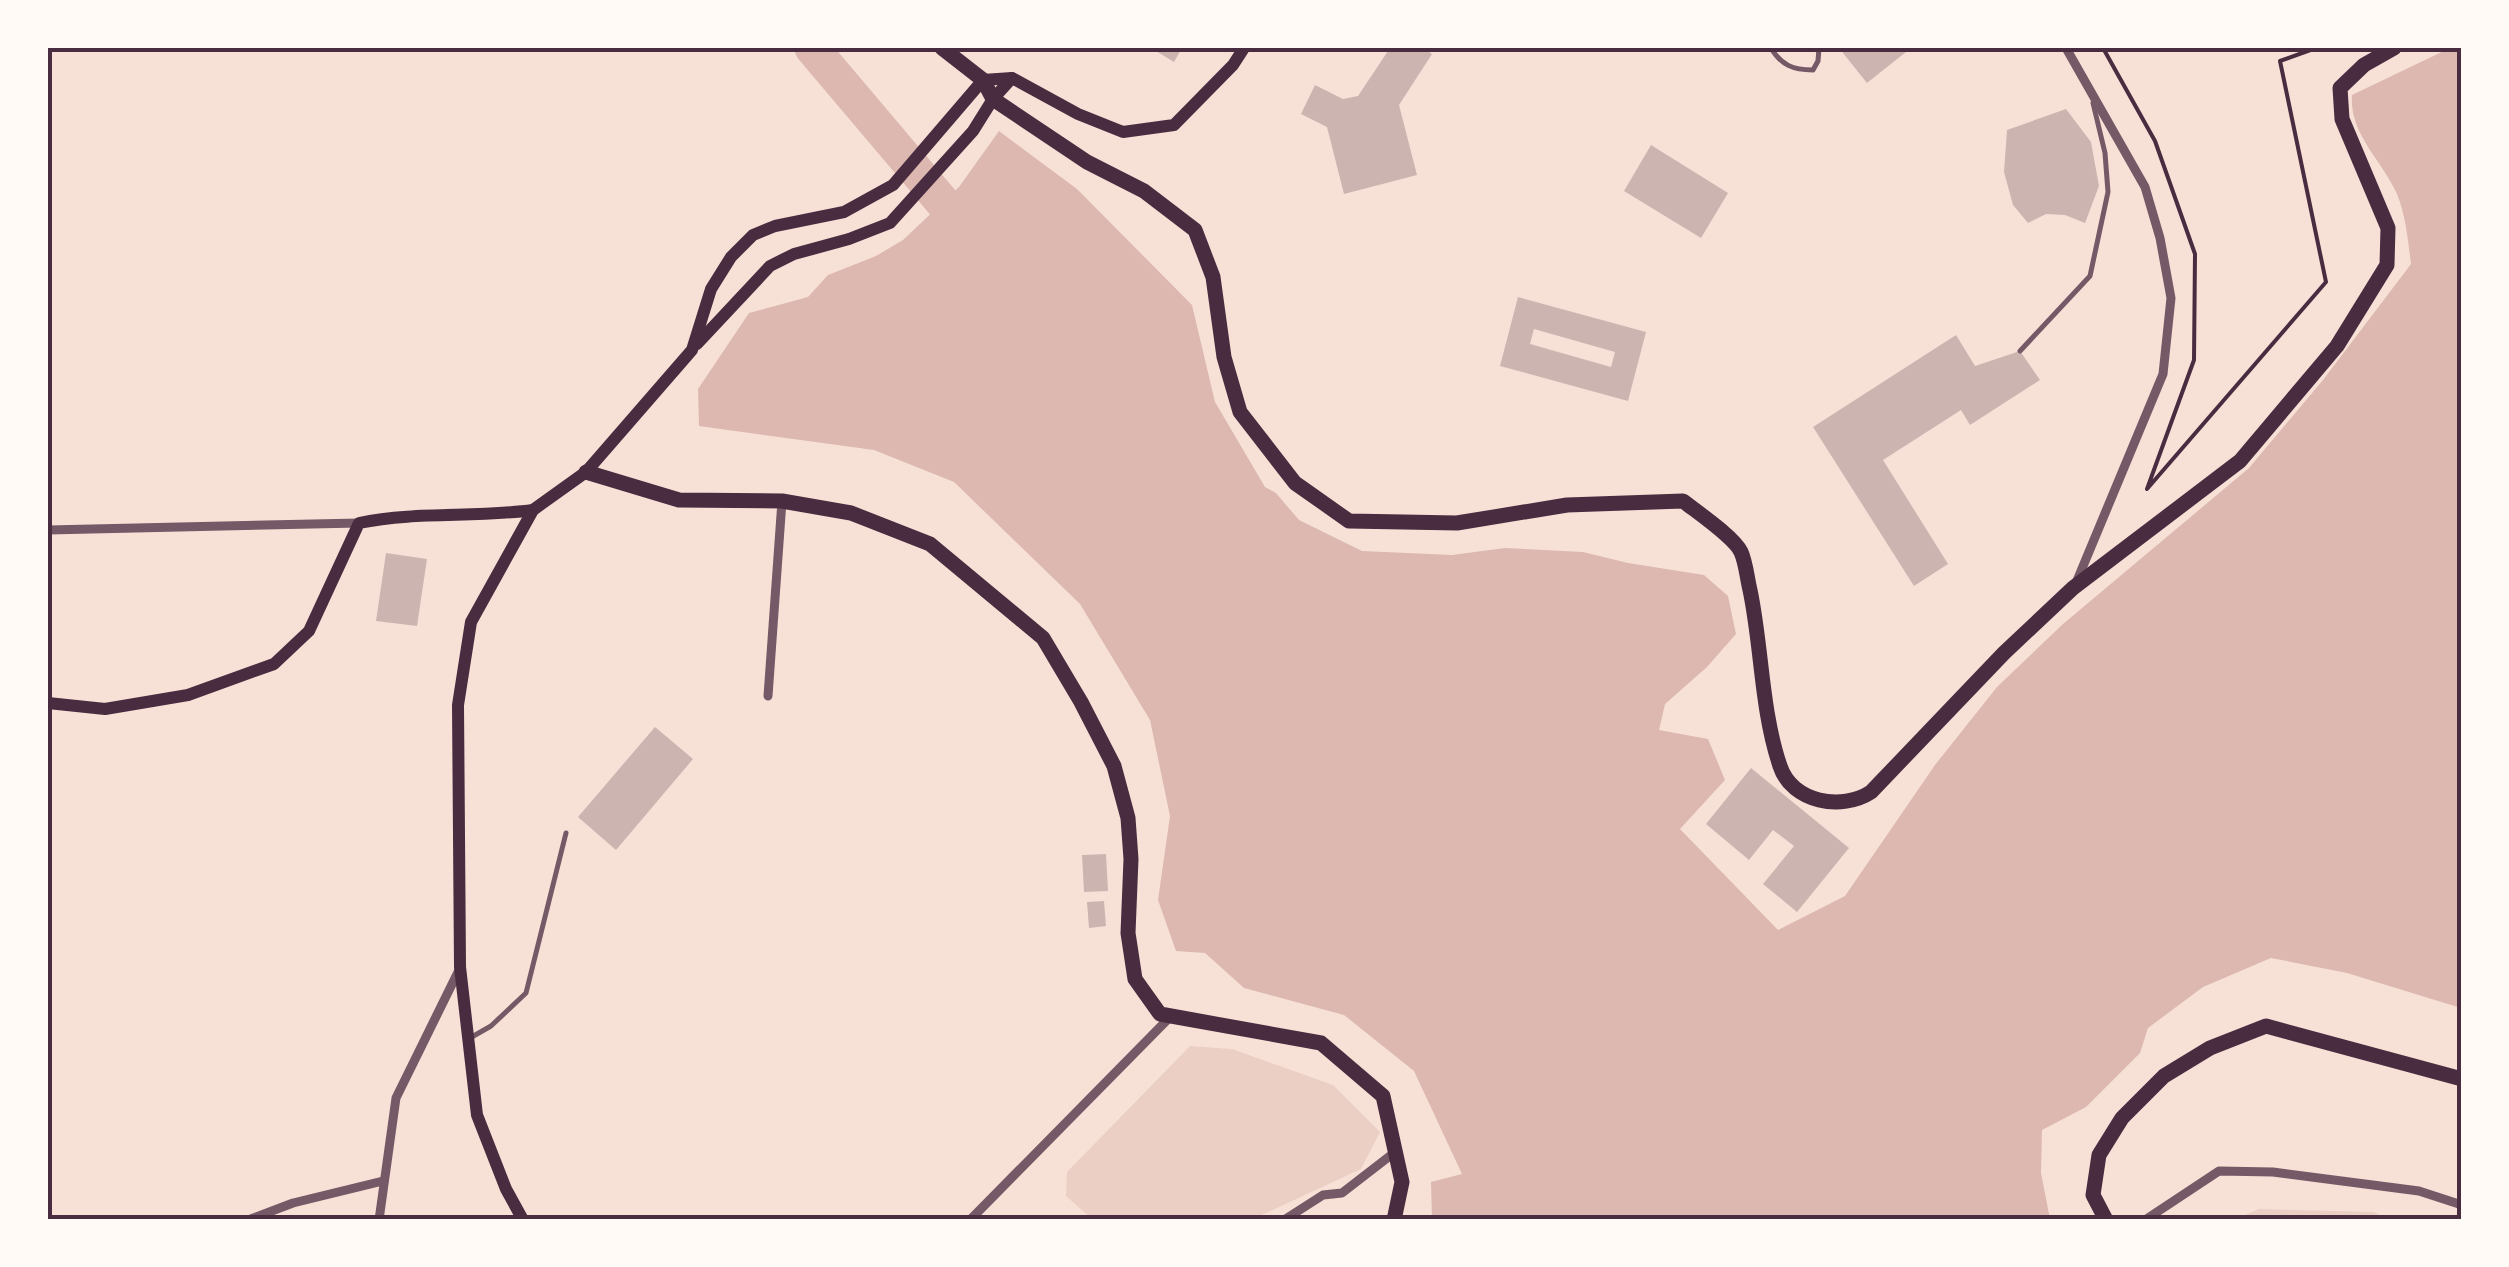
<svg xmlns="http://www.w3.org/2000/svg" width="2509" height="1267" viewBox="0 0 2509 1267" font-family="Signika,sans-serif">
	<rect width="100%" height="100%" fill="#f7e1d7"/>
	<g fill="#ebcfc5">
		<polygon points="1190,1046 1232,1049 1333,1085 1380,1132 1361,1169 1253,1219 1092,1219 1066,1196 1067,1172"/>
		<polygon points="2259,1209 2374,1212 2387,1219 2235,1219"/>
	</g>
	<path fill="#dcb8b0" d="M2450,48H2462L2461,1008L2347,973L2271,958L2203,987L2148,1028L2140,1053L2086,1107L2042,1130L2041,1173L2050,1219H1432L1431,1182L1462,1174L1414,1071L1344,1015L1244,988L1205,953L1176,951L1158,900L1170,816L1150,720L1080,604L954,482L874,450L699,426L698,389L749,313L808,297L828,275L876,256L903,240L959,187L999,131L1077,189L1192,305L1215,402L1265,487L1276,493L1299,520L1362,551L1452,555L1505,548L1583,552L1628,563L1704,575L1728,596L1736,634L1707,667L1665,704L1659,730L1708,739L1725,780L1680,829L1778,930L1845,896L1935,765L1997,687L2063,624L2249,468L2323,380L2411,264C2408,241 2406,216 2397,194C2382,160 2349,134 2352,95Z"/>
	<g fill="none" stroke-linecap="round" stroke-linejoin="round">
		<polyline stroke="#dcb8b0" stroke-width="35" points="812,48 972,237"/>
	</g>
	<g fill="#ccb4b1" fill-rule="evenodd">
		<polygon points="1151,48 1182,48 1174,62"/>
		<polygon points="1390,48 1423,48 1432,54 1399,105 1417,175 1344,194 1327,127 1301,114 1315,85 1343,99 1358,96"/>
		<polygon points="1839,48 1911,48 1867,83"/>
		<polygon points="2066,109 2091,142 2099,186 2085,223 2065,215 2046,214 2028,223 2013,205 2004,172 2007,130"/>
		<polygon points="1651,145 1728,193 1701,238 1624,191"/>
		<path d="M1518,297L1646,332L1628,401L1500,366ZM1534,329L1615,352L1611,367L1530,344Z"/>
		<polygon points="1956,335 1975,366 2020,351 2040,380 1970,425 1961,410 1883,460 1948,564 1914,586 1813,427"/>
		<polygon points="386,553 427,559 417,626 376,621"/>
		<polygon points="655,727 693,759 616,850 578,817"/>
		<polygon points="1751,768 1849,848 1797,912 1763,884 1794,846 1773,830 1749,860 1706,824"/>
		<polygon points="1106,854 1108,891 1084,892 1082,855"/>
		<polygon points="1104,901 1106,926 1089,928 1087,902"/>
	</g>
	<g fill="none" stroke-linecap="round" stroke-linejoin="round">
		<polyline stroke="#4a2c40" stroke-width="4" points="2103,48 2155,141 2195,254 2194,360 2147,489 2326,282 2280,61 2316,48"/>
		<g stroke="#755966" stroke-width="5">
			<path d="M1771,48C1781,65 1793,70 1813,70L1818,61L1819,48"/>
			<polyline points="2020,351 2090,276 2108,192 2105,153 2093,103"/>
			<polyline points="470,1038 491,1026 526,993 566,833"/>
		</g>
		<g stroke="#755966" stroke-width="9">
			<polyline points="2066,48 2145,187 2160,238 2171,298 2163,374 2076,583"/>
			<polyline points="48,530 359,523"/>
			<polyline points="768,696 782,501"/>
			<polyline points="248,1220 293,1203 383,1181"/>
			<polyline points="379,1220 396,1098 460,968"/>
			<polyline points="970,1220 1171,1016"/>
			<polyline points="1284,1220 1323,1195 1342,1193 1395,1152"/>
			<polyline points="2145,1220 2219,1171 2273,1172 2419,1191 2462,1205"/>
		</g>
		<g stroke="#4a2c40" stroke-width="12">
			<polyline points="697,344 770,266 794,254 849,239 890,223 973,131 993,99 1012,78"/>
			<path d="M48,703L105,709L188,695L274,664L309,631L359,523C416,511 475,518 533,510"/>
			<polyline points="523,1220 506,1189 477,1115 460,967 458,705 471,622 533,510 586,472 692,350 711,289 731,257 753,235 775,226 844,212 893,185 983,80 1012,78 1078,114 1123,132 1174,125 1233,65 1244,48"/>
		</g>
		<g stroke="#4a2c40" stroke-width="15">
			<path d="M942,48L983,80L993,99L1087,162L1144,191L1195,230L1213,277L1224,357L1240,412L1295,483L1349,521L1457,523L1567,505L1683,501C1697,512 1734,537 1741,552C1746,563 1747,578 1750,590C1762,647 1761,710 1780,766C1792,803 1842,811 1871,792L2004,653L2073,588L2240,461L2337,346L2387,265L2388,228L2342,119L2340,88L2364,65L2394,48"/>
			<polyline points="586,472 679,500 782,501 851,513 930,544 1043,638 1081,702 1114,766 1128,818 1131,859 1128,933 1135,979 1160,1014 1321,1043 1383,1096 1402,1182 1394,1220"/>
			<polyline points="2106,1220 2093,1195 2099,1155 2122,1118 2164,1076 2210,1048 2266,1026 2462,1079"/>
		</g>
	</g>
	<rect width="2509" height="1267" fill="none" stroke="#fffaf5" stroke-width="100"/>
	<rect x="50" y="50" width="2409" height="1167" fill="none" stroke="#4a2c40" stroke-width="4"/>
</svg>
